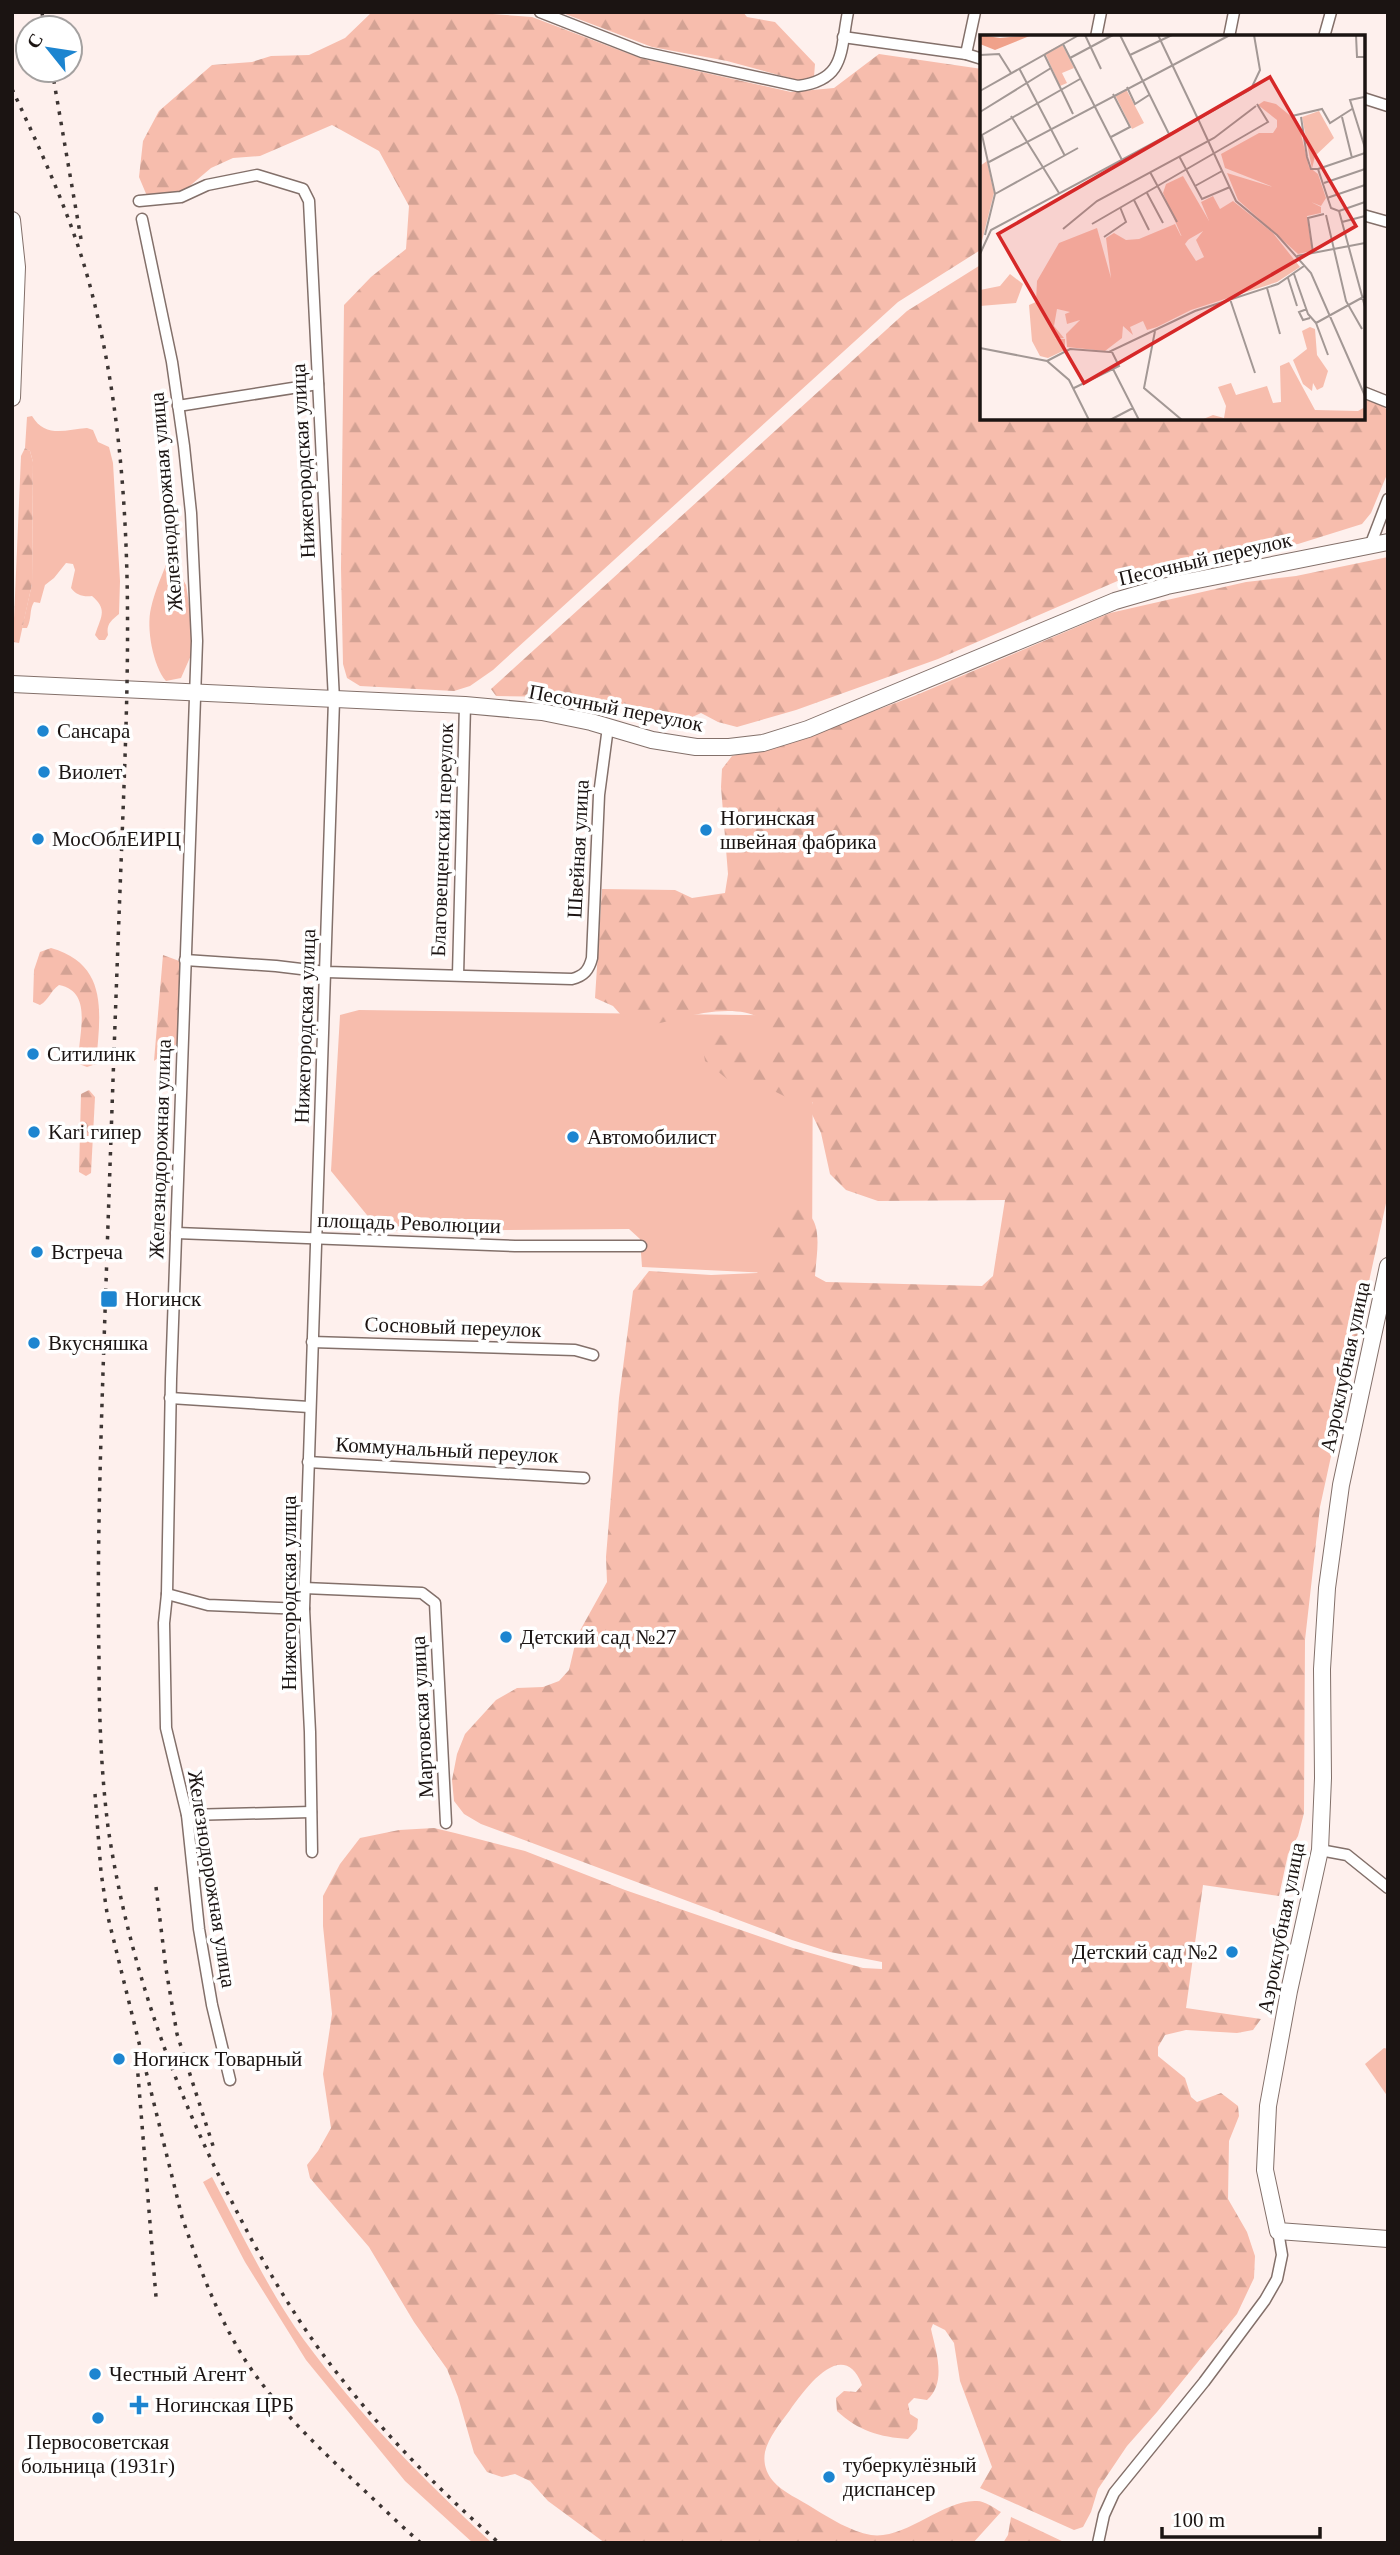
<svg xmlns="http://www.w3.org/2000/svg" width="1400" height="2555" viewBox="0 0 1400 2555" font-family="Georgia,serif">
	<defs>
		<pattern id="forest-firs" width="22" height="20" patternUnits="userSpaceOnUse" patternTransform="scale(1.75)"><rect width="22" height="20" fill="#f7bdad"/><path d="M5 1l3.5 6h-7zM16 11l3.5 6h-7z" fill="#d3a294"/></pattern>
	</defs>
	<rect width="100%" height="100%" fill="#fef0ed"/>
	<g fill="#f7bdad">
		<path d="M32,416C45,438 65,430 87,428L93,430L98,442L109,447L113,463L120,581L119,614C111,621 106,624 108,635L105,640H99L95,635C101,616 108,610 92,596C83,597 76,595 71,588L75,570L73,564L66,563L54,578L45,585L40,603L34,602C29,610 32,618 27,628H22L32,584L33,462L30,451L25,448L27,417Z"/>
		<path d="M170,555L186,585L192,624V653L181,678L166,681C153,666 146,628 151,608C155,590 163,573 170,555Z"/>
		<polygon points="359,1010 813,1016 812,1275 642,1267 640,1239 629,1229 380,1231 331,1171 340,1015"/>
		<polygon points="1384,2048 1388,2049 1388,2097 1365,2064"/>
		<path d="M212,2177C241,2232 268,2290 304,2340C359,2415 424,2480 492,2543H473L405,2481L306,2360L245,2262L203,2182Z"/>
	</g>
	<g fill="url(#forest-firs)">
		<polygon points="372,12 465,12 532,17 640,58 791,92 834,88 879,54 982,69 982,249 898,302 493,670 470,686 454,691 360,686 347,678 343,664 341,568 344,305 371,277 406,249 409,206 379,151 332,125 260,156 233,158 211,168 185,190 168,196 147,196 139,177 143,141 159,111 212,65 252,62 271,56 309,55 345,38"/>
		<polygon points="560,12 743,12 747,17 775,22 815,64 814,77 804,82 727,61 652,47"/>
		<polygon points="982,264 982,418 1363,418 1363,393 1388,410 1388,472 1371,513 1362,524 1298,544 1211,553 1129,576 938,659 796,710 737,727 718,722 701,713 673,726 631,711 565,697 496,696 491,689 907,311"/>
		<polygon points="25,448 30,451 33,462 32,584 19,643 13,642 21,456"/>
		<path d="M1388,557V1194L1320,1507L1305,1640L1304,1813L1298,1836L1288,1854L1279,1896L1203,1885L1186,2008L1261,2019L1253,2030L1237,2033L1186,2030L1165,2035L1158,2047V2056L1185,2078L1191,2097L1197,2102L1221,2093L1238,2106L1239,2116L1229,2141L1228,2199L1247,2232L1255,2256L1254,2278L1237,2314L1157,2412L1127,2446L1098,2489L1091,2512L1083,2527L1074,2530L980,2488L992,2467L960,2381L954,2343L945,2330L933,2324L931,2329C936,2352 947,2382 927,2400L914,2398L908,2404L910,2414L918,2419L917,2429L908,2439C880,2437 858,2431 837,2411L836,2398L844,2391L856,2392L862,2385C843,2336 805,2389 790,2410C781,2422 768,2438 765,2452C763,2463 766,2473 773,2481C782,2492 801,2500 813,2508C831,2519 850,2531 871,2535C906,2540 943,2499 977,2501C985,2501 994,2508 1001,2512L973,2543H605L548,2501L530,2481L515,2474L502,2477L487,2472L474,2453L458,2397L447,2369L414,2322L369,2247L310,2178L307,2165L318,2151L331,2128L323,2074L332,2014L323,1926V1896L340,1864L360,1838L399,1830L434,1828L455,1833L525,1851L625,1890L793,1948L863,1968L882,1969V1962L830,1952L792,1940L481,1824L464,1814L454,1801L452,1780L457,1754L465,1734L496,1700L517,1688L543,1687L559,1681L569,1670L577,1636L607,1582L606,1557L619,1398L633,1291L649,1271L711,1275L757,1273L765,1264L770,1222L781,1209C828,1203 817,1246 815,1276L826,1282L982,1286L993,1276L1005,1200L878,1201L846,1190L830,1174L821,1133L810,1110L813,1102L794,1101L776,1092L732,1083L705,1061L702,1043L714,1034C737,1037 751,1050 775,1053L780,1047C779,1042 777,1035 774,1031C750,995 686,1017 652,1025L639,1018L622,1016L613,1006L595,998L602,889L675,890L692,898L725,893L728,874L721,787L722,769L732,756L792,742L914,696L1110,613L1246,582L1296,576Z"/>
		<path d="M51,948C110,965 100,1015 96,1064L87,1067L79,1064C76,1039 96,992 59,985C50,991 49,1000 40,1005L33,1002L34,970L40,952Z"/>
		<polygon points="163,955 182,962 178,1043 154,1061"/>
		<polygon points="89,1090 95,1097 91,1173 86,1176 79,1172 81,1094"/>
		<polygon points="1011,2517 1066,2543 1003,2543 1008,2535"/>
	</g>
	<g fill="none" stroke-linecap="round" stroke-linejoin="round">
		<g stroke="#83706a" stroke-width="13">
			<g id="street">
				<path d="M540,12L642,52L798,86C846,80 840,51 848,12"/>
				<polyline points="843,37 966,54 982,59"/>
				<polyline points="1096,37 1101,12"/>
				<polyline points="1229,37 1234,12"/>
				<polyline points="1324,37 1331,12"/>
				<polyline points="966,54 975,12"/>
				<polyline points="1363,98 1388,106"/>
				<polyline points="139,201 181,197 207,185 257,175 303,189 309,201 334,700 304,1609 310,1732 312,1852"/>
				<polyline points="1363,215 1388,222"/>
				<polyline points="142,219 172,362 184,446 191,513 197,641 171,1379 167,1594 164,1623 166,1728 187,1815 199,1929 212,2005 230,2080"/>
				<polyline points="1363,392 1388,402"/>
				<polyline points="178,406 318,384"/>
				<polyline points="1370,546 1388,499"/>
				<path d="M185,960L276,966L326,972L572,979C584,976 589,970 592,958L599,795L608,727"/>
				<polyline points="458,975 465,705"/>
				<polyline points="176,1233 515,1246 641,1246"/>
				<polyline points="312,1342 575,1350 593,1355"/>
				<polyline points="170,1398 309,1407"/>
				<polyline points="308,1462 584,1478"/>
				<polyline points="304,1588 422,1593 435,1603 446,1823"/>
				<polyline points="167,1594 208,1605 304,1609"/>
				<polyline points="187,1815 311,1812"/>
				<polyline points="1320,1850 1347,1855 1388,1888"/>
				<polyline points="1098,2543 1104,2515 1114,2493 1204,2382 1265,2300 1277,2279 1282,2255 1278,2231"/>
			</g>
		</g>
		<g stroke="#83706a" stroke-width="18">
			<g id="secondary">
				<polyline points="12,220 17,267 12,398"/>
				<polyline points="12,684 465,705 542,712 591,722 652,740 696,747 729,747 763,743 808,729 1115,601 1167,586 1388,542"/>
				<polyline points="1388,1266 1341,1485 1327,1588 1322,1669 1323,1778 1320,1850 1289,1991 1268,2106 1265,2170 1278,2231 1388,2239"/>
			</g>
		</g>
		<use href="#street" stroke="#fff" stroke-width="10"/>
		<use href="#secondary" stroke="#fff" stroke-width="16"/>
		<g stroke="#3d3533" stroke-width="3.5" stroke-dasharray="3.5 7" stroke-linecap="butt">
			<polyline points="42,12 44,28"/>
			<polyline points="52,70 81,239"/>
			<path d="M12,89C41,151 71,216 89,282C138,464 129,653 122,839C115,1016 109,1194 103,1372C100,1467 97,1563 99,1658C99,1714 101,1771 108,1827C127,1956 170,2080 229,2196C260,2258 294,2318 337,2373C385,2435 440,2491 499,2543"/>
			<path d="M95,1794L101,1872L107,1913L182,2217C199,2267 218,2318 247,2363C280,2412 323,2452 366,2492C384,2509 402,2527 421,2543"/>
			<polyline points="156,1887 166,1969 177,2034 215,2152"/>
			<polyline points="137,2063 156,2297"/>
		</g>
	</g>
	<g fill="#1d85d0" stroke="#fff" stroke-width="2.5">
		<circle cx="43" cy="731" r="7"/>
		<circle cx="44" cy="772" r="7"/>
		<circle cx="706" cy="830" r="7"/>
		<circle cx="38" cy="839" r="7"/>
		<circle cx="33" cy="1054" r="7"/>
		<circle cx="34" cy="1132" r="7"/>
		<circle cx="573" cy="1137" r="7"/>
		<circle cx="37" cy="1252" r="7"/>
		<rect x="100" y="1290" width="18" height="18" rx="3.5"/>
		<circle cx="34" cy="1343" r="7"/>
		<circle cx="506" cy="1637" r="7"/>
		<circle cx="1232" cy="1952" r="7"/>
		<circle cx="119" cy="2059" r="7"/>
		<circle cx="95" cy="2374" r="7"/>
		<path d="M135.5 2394.5h7v7h7v7h-7v7h-7v-7h-7v-7h7z"/>
		<circle cx="98" cy="2418" r="7"/>
		<circle cx="829" cy="2477" r="7"/>
	</g>
	<g text-anchor="middle" stroke-width="7" stroke-linejoin="round" paint-order="stroke">
		<g font-size="21" fill="#1b1412" stroke="#fff">
			<text transform="translate(303 461) rotate(-93)" y="7">Нижегородская улица</text>
			<text transform="translate(166 502) rotate(-95)" y="7">Железнодорожная улица</text>
			<text transform="translate(1205 559) rotate(-13)" y="7">Песочный переулок</text>
			<text transform="translate(616 708) rotate(11)" y="7">Песочный переулок</text>
			<text transform="translate(442 840) rotate(-88)" y="7">Благовещенский переулок</text>
			<text transform="translate(578 849) rotate(-87)" y="7">Швейная улица</text>
			<text transform="translate(305 1026) rotate(-88)" y="7">Нижегородская улица</text>
			<text transform="translate(160 1149) rotate(-88)" y="7">Железнодорожная улица</text>
			<text transform="translate(409 1223) rotate(2)" y="7">площадь Революции</text>
			<text transform="translate(453 1327) rotate(2)" y="7">Сосновый переулок</text>
			<text transform="translate(1345 1367) rotate(-78)" y="7">Аэроклубная улица</text>
			<text transform="translate(447 1450) rotate(3)" y="7">Коммунальный переулок</text>
			<text transform="translate(289 1593) rotate(-90)" y="7">Нижегородская улица</text>
			<text transform="translate(422 1717) rotate(-93)" y="7">Мартовская улица</text>
			<text transform="translate(212 1879) rotate(81)" y="7">Железнодорожная улица</text>
			<text transform="translate(1281 1928) rotate(-79)" y="7">Аэроклубная улица</text>
		</g>
		<g font-size="21" fill="#1b1412" stroke="#fff" text-anchor="start">
			<text x="57" y="738">Сансара</text>
			<text x="58" y="779">Виолет</text>
			<text x="720" y="825">Ногинская<tspan x="720" dy="24">швейная фабрика</tspan></text>
			<text x="52" y="846">МосОблЕИРЦ</text>
			<text x="47" y="1061">Ситилинк</text>
			<text x="48" y="1139">Kari гипер</text>
			<text x="587" y="1144">Автомобилист</text>
			<text x="51" y="1259">Встреча</text>
			<text x="125" y="1306">Ногинск</text>
			<text x="48" y="1350">Вкусняшка</text>
			<text x="520" y="1644">Детский сад №27</text>
			<text x="1218" y="1959" text-anchor="end">Детский сад №2</text>
			<text x="133" y="2066">Ногинск Товарный</text>
			<text x="109" y="2381">Честный Агент</text>
			<text x="155" y="2412">Ногинская ЦРБ</text>
			<text x="98" y="2449" text-anchor="middle">Первосоветская<tspan x="98" dy="24">больница (1931г)</tspan></text>
			<text x="843" y="2472">туберкулёзный<tspan x="843" dy="24">диспансер</tspan></text>
		</g>
	</g>
	<g transform="translate(980 35)">
		<rect width="385" height="385" fill="#fef0ed"/>
		<path d="M203,141L232,191L204,207L183,158L186,149Z" fill="#f7bdad"/>
		<path d="M284,66L296,69L318,87L329,132L338,139L346,163L341,171L245,133L241,119L279,98H293L297,92V85L278,70ZM339,76L354,103L335,121L332,134L322,82ZM247,138L313,158L341,172V178L327,181L332,216L318,219L258,165ZM233,161L240,174L253,166L293,198L320,232L297,247L211,275L177,292L167,295L163,286L150,292L153,300L143,291L142,303L125,316L87,312L86,299L100,285L87,289L85,279L90,277L77,274L74,291L84,303L74,304H85V315L68,323L60,321L52,306L49,270L56,267L57,246L79,208L117,193L131,243L126,203L134,198L146,205L159,204L195,189L201,201H211L205,209L216,226L224,222L216,205L223,196L221,182L226,189L229,186L221,167ZM330,292L335,294L337,320L348,336L343,352L337,355L333,348L332,356L323,349L313,325L327,314L322,296ZM309,327L335,375L378,376L385,372V385H221L233,380L244,383L246,371L238,352L251,348L256,360L287,351L293,368L301,367L300,331Z" fill="#f7bdad"/>
		<path d="M82,9L94,33L82,38L87,48L80,51L65,18ZM146,54L164,88L152,94L135,60ZM7,126L14,158L0,214V131Z" fill="#f7bdad"/>
		<path d="M30,239L43,249L36,268L0,271V255L20,251Z" fill="#f7bdad"/>
		<path d="M0,0L20,3L52,0L15,15L0,9Z" fill="#f0a18a"/>
		<path fill="none" stroke="#a39895" stroke-width="2" d="M105,0L121,34M140,0L189,99M178,0L218,84L271,54L280,35L274,0M376,0L377,22H385M83,9L142,125M64,19L93,79M0,20L19,19L31,38M150,20L192,0M90,23L133,0M39,33L85,121M147,52L155,69L169,60M0,56L99,0M384,62L370,65L385,113M0,77L71,33M31,81L79,158M312,81L342,74L350,88L372,74M321,82L327,122L331,134H338M362,82L372,123M131,102L150,92L133,59M199,121L222,164L250,152M9,127L250,0M338,134L351,173L359,176L385,272M338,134L385,118M170,137L197,187M344,148L385,134M215,151L242,136M167,158L183,188M15,159L98,113M347,163L385,150M154,165L169,195M359,176L385,167M346,180L366,266L382,294M362,187L385,181M112,189L288,87L277,69M83,194L117,166L234,103L276,71M5,200L15,159L2,100L100,44M124,202L146,187L140,172M333,218L328,183L344,179M0,219L11,195L218,84L256,166L297,200L331,238L385,361M317,221L385,208M314,239L328,279L336,288M308,243L317,271M287,253L300,299M250,264L275,338M327,274L319,277L323,285L330,283M336,288L385,261M336,288L348,320M175,296L164,353L202,385M0,313L67,326L89,345L109,385M67,326L90,314L129,317L215,276L298,249L324,231M133,334L159,385M94,353L139,331L131,315M130,385L153,373"/>
		<path fill="#d62828" fill-opacity="0.15" stroke="#d62828" stroke-width="3.5" d="M290,42L376,191L104,348L18,199Z"/>
		<rect width="385" height="385" fill="none" stroke="#1b1412" stroke-width="3.5"/>
	</g>
	<rect width="1400" height="2555" fill="none" stroke="#1b1412" stroke-width="28"/>
	<g transform="translate(49 49) rotate(300)"><circle r="33" fill="#ffffff" stroke="#a4a1a0" stroke-width="2"/>
	<path d="M0-5L12 26L0 18L-12 26Z" fill="#1d85d0"/>
	<text y="-10" font-size="19" font-weight="bold" text-anchor="middle" fill="#1b1412">С</text>
	</g>
	<path d="M1162 2527v10h158v-10" fill="none" stroke="#1b1412" stroke-width="3.5"/>
	<text x="1172" y="2527" font-size="21" fill="#1b1412" stroke="#ffffff" stroke-width="5" paint-order="stroke">100 m</text>
</svg>
